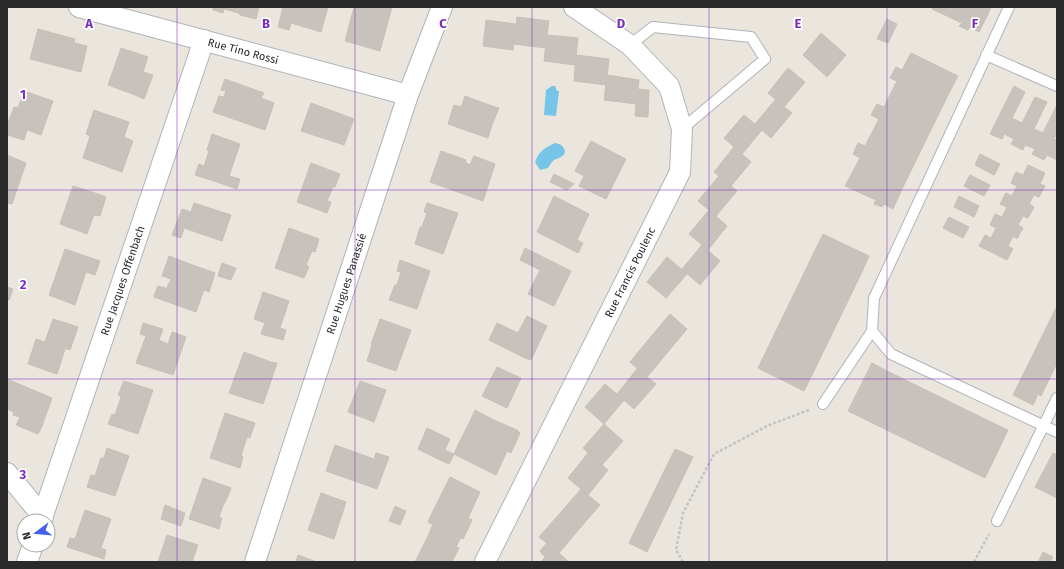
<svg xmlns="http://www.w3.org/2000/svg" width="1064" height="569" viewBox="0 0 1064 569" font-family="'Fira Sans',sans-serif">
	<rect width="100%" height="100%" fill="#ebe6dd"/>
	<g fill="#76c4e7">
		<polygon points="552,86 555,86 557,91 559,91 556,116 544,115 546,90"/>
		<path d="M555,143C559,144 561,144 563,147C569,155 559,158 554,160C551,162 550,165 548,168L540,170L535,162C539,151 545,148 555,143Z"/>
	</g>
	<g fill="#c7c2bc" stroke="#c6c1b7">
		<polygon points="213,7 259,7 256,19 240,15 239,13 224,9 223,13 213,10"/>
		<polygon points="283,7 328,7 321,32 291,23 289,30 278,27"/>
		<polygon points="354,7 381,7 376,26 386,29 380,51 345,41"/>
		<polygon points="381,7 392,7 386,29 376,26"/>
		<polygon points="933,7 981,7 980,10 988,14 979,32 970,27 968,30 959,26 962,23 932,9"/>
		<polygon points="981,7 991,7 988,14 980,10"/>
		<polygon points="517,17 549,21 545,48 514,44"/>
		<polygon points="887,19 893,22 883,41 877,39"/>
		<polygon points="486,20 516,24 513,50 483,46"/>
		<polygon points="893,22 897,24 888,43 883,41"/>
		<polygon points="38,29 49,32 47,36 87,46 81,72 30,59"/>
		<polygon points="49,32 75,39 74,42 47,36"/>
		<polygon points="821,33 846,55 827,77 803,55"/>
		<polygon points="547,35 578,38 575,65 544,61"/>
		<polygon points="121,48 148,57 135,95 108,85"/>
		<polygon points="911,53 958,76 949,93 942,89 893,187 901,191 893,209 884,204 882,207 874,204 876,200 845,186 860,158 853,154 858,143 865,146 879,119 871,115 877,104 884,107 897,81 890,78 896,67 902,70"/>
		<polygon points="576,55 609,59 606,85 574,81"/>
		<polygon points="788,68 805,82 784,107 768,93"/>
		<polygon points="143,72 153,75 144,99 135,95"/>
		<polygon points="607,75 639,80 638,89 649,90 648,117 635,116 636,104 604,100"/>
		<polygon points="225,79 264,93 261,98 274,103 265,130 213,112 219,96 224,97 226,91 221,90"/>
		<polygon points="1014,86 1025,92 1012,118 1022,123 1035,97 1047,102 1034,129 1043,133 1056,107 1057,107 1057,133 1054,139 1057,140 1057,160 1047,155 1044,160 1032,154 1035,149 1025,145 1023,150 1011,144 1014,139 1004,134 1002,139 990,134"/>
		<polygon points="942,89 949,93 901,191 893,187"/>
		<polygon points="24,91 53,101 41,135 27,130 24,140 7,135 7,126 8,123 12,125"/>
		<polygon points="465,96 492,106 486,123 492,125 488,138 448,124 452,111 459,113"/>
		<polygon points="775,100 792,113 771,138 755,124"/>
		<polygon points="311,103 354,119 344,145 301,131"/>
		<polygon points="454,105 461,107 459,113 452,111"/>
		<polygon points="492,106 499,108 492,125 486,123"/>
		<polygon points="14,107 18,108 12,125 8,123"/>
		<polygon points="94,110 105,114 103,120 92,116"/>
		<polygon points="105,114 129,122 121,146 130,149 122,172 83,158 90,136 86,134 92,116 103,120"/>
		<polygon points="744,115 762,130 742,154 724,138"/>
		<polygon points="212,134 240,144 226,185 195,175 199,164 204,166 209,151 207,150"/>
		<polygon points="124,137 133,141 130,149 121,146"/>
		<polygon points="591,141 626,159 606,199 579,186 588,168 579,163"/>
		<polygon points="734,147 751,162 731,186 714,172"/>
		<polygon points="441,151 466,160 465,162 470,165 474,156 495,164 483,201 430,182"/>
		<polygon points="980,154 1000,164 994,175 975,165"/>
		<polygon points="7,155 26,163 12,204 7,203"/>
		<polygon points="311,163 340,174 335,187 333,187 327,201 331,202 327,213 297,202"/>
		<polygon points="579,163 588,168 584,176 575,171"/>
		<polygon points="1028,165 1045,173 1040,184 1045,186 1039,197 1034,195 1029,204 1034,207 1028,218 1023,216 1018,225 1023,228 1017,239 1013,236 1008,246 1013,249 1007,260 979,246 985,235 991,238 996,228 990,225 995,214 1002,217 1007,207 1000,204 1006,193 1012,196 1017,186 1011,183 1016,172 1023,175"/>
		<polygon points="554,174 574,184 567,190 550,182"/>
		<polygon points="970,175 990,185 984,196 964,186"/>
		<polygon points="229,176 240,179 237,189 226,185"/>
		<polygon points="719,176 737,191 716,216 698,201"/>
		<polygon points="73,186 101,195 87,234 60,224"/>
		<polygon points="101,195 106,197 100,216 94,215"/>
		<polygon points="554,196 589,214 577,240 583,243 578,253 555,241 560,232 557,230 556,232 541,224"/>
		<polygon points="959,196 979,206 974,217 954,207"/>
		<polygon points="194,203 231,215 222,241 184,228 181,238 172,235 182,209 191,212"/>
		<polygon points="427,203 458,213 443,254 415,244 420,227 422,227 427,213 424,212"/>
		<polygon points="709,210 727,226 708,250 689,234"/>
		<polygon points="949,217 969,227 963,238 943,228"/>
		<polygon points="541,224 556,232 557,230 560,232 555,241 537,232"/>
		<polygon points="289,228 319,239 315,252 312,251 306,265 309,267 304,278 275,268"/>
		<polygon points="823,234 869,256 861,274 854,270 805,368 813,373 804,391 758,368"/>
		<polygon points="702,245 720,261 700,285 682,269"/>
		<polygon points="525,248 571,271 554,306 528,294 540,270 520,260"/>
		<polygon points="65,249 100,261 95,275 86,272 75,305 49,295"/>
		<polygon points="169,256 190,264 187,270 208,278 204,288 210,289 209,292 204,290 196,312 154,297 154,296 162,298 171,279 162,276"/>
		<polygon points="667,257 687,274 666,298 647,282"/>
		<polygon points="400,260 430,271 417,309 389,300 395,285 397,285 401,272 397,271"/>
		<polygon points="222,263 236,268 231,280 218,276"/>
		<polygon points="190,264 215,273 210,289 204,288 208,278 187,270"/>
		<polygon points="854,270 861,274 813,373 805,368"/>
		<polygon points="158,286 166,288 162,298 154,296"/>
		<polygon points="7,287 13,289 9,300 7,299"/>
		<polygon points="263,292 289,301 280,328 286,330 283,340 261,334 265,323 254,319"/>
		<polygon points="1057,306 1057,363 1041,396 1038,394 1033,405 1013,395"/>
		<polygon points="670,314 687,329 667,353 649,339"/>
		<polygon points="527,316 547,326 539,343 534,340 525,358 489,340 497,323 518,333"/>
		<polygon points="53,319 78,327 70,350 61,347 56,360 61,362 57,374 28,364 36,339 45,342"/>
		<polygon points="380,319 411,330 396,371 367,361 372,345 375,345 381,330 377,328"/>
		<polygon points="143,323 163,329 159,340 168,344 172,332 186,337 173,375 136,363 146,336 140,334"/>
		<polygon points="377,328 381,330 375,345 372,345 371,344"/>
		<polygon points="649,339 667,353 647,377 630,362"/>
		<polygon points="534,340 539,343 531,360 525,358"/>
		<polygon points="61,347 65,349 61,362 56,360"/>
		<polygon points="244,352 271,362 265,379 271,381 263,404 229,393"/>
		<polygon points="271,362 277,363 271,381 265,379"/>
		<polygon points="872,363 889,372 886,378 987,429 991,422 1008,430 985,478 848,411"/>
		<polygon points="497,367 521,378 507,408 482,396"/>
		<polygon points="637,369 656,384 634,409 617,394"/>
		<polygon points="889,372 991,422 987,429 886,378"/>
		<polygon points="7,379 52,398 42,426 20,417 22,410 15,408 14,412 7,409"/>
		<polygon points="124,381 153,390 138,434 108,424 112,414 115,415 121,397 118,395"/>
		<polygon points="360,381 386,390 374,422 348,412"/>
		<polygon points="605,384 624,400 604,424 585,407"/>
		<polygon points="15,408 22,410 20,417 13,415"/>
		<polygon points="475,410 494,420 490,428 471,419"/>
		<polygon points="225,413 255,423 250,438 247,437 241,456 243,457 240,468 210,458"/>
		<polygon points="20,417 42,426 38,434 16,425"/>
		<polygon points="471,419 480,423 467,449 458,445"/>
		<polygon points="494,420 517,430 496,475 454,454 458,445 467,449 480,423 490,428"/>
		<polygon points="604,424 623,441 602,465 583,448"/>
		<polygon points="427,428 450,439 440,460 418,449"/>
		<polygon points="517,430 520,433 511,453 507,451"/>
		<polygon points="335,445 374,459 376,453 389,457 377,489 326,471"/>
		<polygon points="107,448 129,456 115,496 87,487 91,475 95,476 101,458 104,458"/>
		<polygon points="675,449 693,457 647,552 629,543"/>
		<polygon points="445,450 454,454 449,464 440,460"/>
		<polygon points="588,453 608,470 588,495 568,478"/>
		<polygon points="1053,453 1057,455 1057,498 1035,487"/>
		<polygon points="450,477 480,492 468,518 472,520 467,531 432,513"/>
		<polygon points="203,478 231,488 225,503 224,503 219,517 222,518 219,529 189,519"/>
		<polygon points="581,489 600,505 580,528 561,512"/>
		<polygon points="321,493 346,502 334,539 308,530"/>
		<polygon points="165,505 185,513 181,526 161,519"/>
		<polygon points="395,506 406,511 400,525 389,521"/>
		<polygon points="85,510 111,519 101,548 106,550 104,559 67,547 70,538 75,539"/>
		<polygon points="561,512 580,528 559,553 539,537"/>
		<polygon points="432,513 467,531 463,539 428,522"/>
		<polygon points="433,524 461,537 456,547 429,534"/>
		<polygon points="429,534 456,547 449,562 415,562"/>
		<polygon points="167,535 198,545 192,562 158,562"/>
		<polygon points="547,543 559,553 569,562 541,562 545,557 540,551"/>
		<polygon points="456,547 459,548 452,562 449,562"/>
		<polygon points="1043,552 1053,557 1050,562 1038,562"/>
		<polygon points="298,555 317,562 296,562"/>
	</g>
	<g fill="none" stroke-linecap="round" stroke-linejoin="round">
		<g stroke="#b0b3bd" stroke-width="12">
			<g id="lane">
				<polyline points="1009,7 874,298 872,331 891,354 1057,432"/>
				<polyline points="630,45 653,27 751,37 765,59 682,129"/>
				<polyline points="986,55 1057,86"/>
				<polyline points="823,404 872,331"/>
				<polyline points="997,521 1057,398"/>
			</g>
		</g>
		<g stroke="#b0b3bd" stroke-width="22">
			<g id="street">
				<path id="s1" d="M79,7L408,95"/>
				<polyline points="7,473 43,517"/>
				<path id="s2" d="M41,521L204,40"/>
				<polyline points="27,562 33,545"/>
				<path id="s3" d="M255,562L408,95L442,7"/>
				<path id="s4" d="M485,562L680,172L682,129L669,86L630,45L574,7"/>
			</g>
		</g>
		<g stroke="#c3c3c3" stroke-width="2.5" stroke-dasharray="3 2" stroke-linecap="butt">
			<polyline points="683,562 676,550 683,513 714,454 769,425 809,410"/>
			<polyline points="974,562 989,534"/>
		</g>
		<use href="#lane" stroke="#fff" stroke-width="10"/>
		<use href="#street" stroke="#fff" stroke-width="20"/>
	</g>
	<path fill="none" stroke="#7b2cbf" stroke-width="1" stroke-opacity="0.55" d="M177,7V562M355,7V562M532,7V562M709,7V562M887,7V562M7,190H1057M7,379H1057"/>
	<g text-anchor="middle" stroke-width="3.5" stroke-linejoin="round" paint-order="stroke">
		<g font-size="11" fill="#2a2a2a" stroke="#fff">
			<text dy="4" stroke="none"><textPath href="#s1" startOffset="170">Rue Tino Rossi</textPath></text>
			<text dy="4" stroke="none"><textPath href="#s4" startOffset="324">Rue Francis Poulenc</textPath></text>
			<text dy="4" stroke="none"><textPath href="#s2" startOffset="254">Rue Jacques Offenbach</textPath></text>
			<text dy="4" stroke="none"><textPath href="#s3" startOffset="293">Rue Hugues Panassié</textPath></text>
		</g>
	</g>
	<g font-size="13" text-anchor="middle" font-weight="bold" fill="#7b2cbf" stroke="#fff" stroke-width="3.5" stroke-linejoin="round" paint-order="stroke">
		<text x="89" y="28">A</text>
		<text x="266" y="28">B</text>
		<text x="443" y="28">C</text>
		<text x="621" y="28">D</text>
		<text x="798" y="28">E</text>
		<text x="975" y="28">F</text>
		<text x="23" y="99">1</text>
		<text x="23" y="289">2</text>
		<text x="23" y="479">3</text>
	</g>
	<rect width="1064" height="569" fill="none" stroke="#2a2a2a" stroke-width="16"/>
	<g transform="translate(36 533) rotate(254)"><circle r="19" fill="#ffffff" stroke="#aaaaaa"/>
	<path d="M0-3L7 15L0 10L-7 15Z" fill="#475fee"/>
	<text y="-6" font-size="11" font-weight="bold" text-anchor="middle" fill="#2a2a2a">N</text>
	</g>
</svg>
